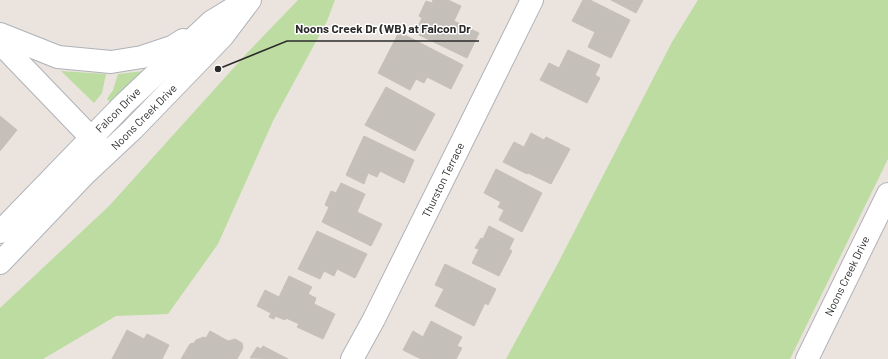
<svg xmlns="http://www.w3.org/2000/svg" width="888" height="359" viewBox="0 0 888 359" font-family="Barlow,sans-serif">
	<rect width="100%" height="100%" fill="#ebe4de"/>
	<g fill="#bcdca1">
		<polygon points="298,0 335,0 327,21 273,121 218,244 168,314 116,316 43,359 0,359 0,308 109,206 248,52"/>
		<polygon points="698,0 888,0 888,159 790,359 506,359 557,265 672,42"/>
		<polygon points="61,71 106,74 102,93 94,103"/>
		<polygon points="144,71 112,104 107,99 113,90 118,74"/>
	</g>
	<g fill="#c4bfb9" stroke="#c6bfb8">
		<polygon points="433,0 448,0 461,6 454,21 479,33 467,58 415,33 422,18 419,16 426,1 432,3"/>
		<polygon points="583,0 590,0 630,20 611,58 588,47 595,32 572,21"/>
		<polygon points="611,0 643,0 636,13"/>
		<polygon points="399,32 463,65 451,89 427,77 424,83 416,79 410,90 378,73"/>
		<polygon points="568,50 600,65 595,75 600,78 587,103 540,80 549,63 559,68"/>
		<polygon points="386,87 435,114 415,151 365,125"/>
		<polygon points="0,116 17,130 0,151"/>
		<polygon points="531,133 544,140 546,137 570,149 551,184 528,173 527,174 503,162 514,142 524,147"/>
		<polygon points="364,136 414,160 404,183 380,171 377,177 368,173 364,184 346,175"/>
		<polygon points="496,169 542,193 522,232 499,220 504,210 498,207 501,202 484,193"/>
		<polygon points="341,183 365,194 357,212 382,224 371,246 322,222 329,207 325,205 331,191 336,193"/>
		<polygon points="489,226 514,239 509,249 512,251 499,276 472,263 479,249 475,248 481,238 483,239"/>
		<polygon points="317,231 367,254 355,278 337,269 334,276 324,271 320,279 298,269"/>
		<polygon points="445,264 496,289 488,305 485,303 474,326 435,306 444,289 435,285"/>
		<polygon points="289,276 312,287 308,294 316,298 314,304 335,314 323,339 297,327 299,324 286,318 285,320 275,316 274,319 269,317 271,313 257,306 265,290 279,297"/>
		<polygon points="431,321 462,337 457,346 462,348 456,359 421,359 403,350 413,331 423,337"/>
		<polygon points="127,330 144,339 147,334 169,345 162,359 112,359"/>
		<polygon points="210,331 228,341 235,339 242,343 243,348 237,359 181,359 190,344 194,343 196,340 204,337 206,338"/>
		<polygon points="263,346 288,359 250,358 257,347 261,349"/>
	</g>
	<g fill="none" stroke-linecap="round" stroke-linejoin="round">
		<g stroke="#afb2b9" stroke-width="24">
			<g id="minor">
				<polyline points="0,34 58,57 111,62 142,57 172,47 183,40"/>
				<polyline points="0,43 100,147"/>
				<polyline points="0,232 123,105 211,22 242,3"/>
				<polyline points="0,263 85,174 133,129 222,37 250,0"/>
				<polyline points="352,359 374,319 532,0"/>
				<polyline points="807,359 888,194"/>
			</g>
		</g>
		<use href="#minor" stroke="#fff" stroke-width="22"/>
	</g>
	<g text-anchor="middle" stroke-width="3" stroke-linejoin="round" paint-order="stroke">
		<g font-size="11" fill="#2b2b2b" stroke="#fff">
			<text transform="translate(118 110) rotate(-45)" y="4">Falcon Drive</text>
			<text transform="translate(144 117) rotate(-45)" y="4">Noons Creek Drive</text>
			<text transform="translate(443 180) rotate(-64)" y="4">Thurston Terrace</text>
			<text transform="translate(847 276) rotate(-64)" y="4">Noons Creek Drive</text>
		</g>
	</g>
	<path fill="none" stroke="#2b2b2b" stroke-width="1.5" d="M218 69L287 41H479"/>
	<circle fill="#2b2b2b" stroke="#fff" stroke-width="1.5" cx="218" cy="69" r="4"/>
	<g font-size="12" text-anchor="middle" font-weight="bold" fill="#2b2b2b" stroke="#fff" stroke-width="3" stroke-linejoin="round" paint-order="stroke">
		<text x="383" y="33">Noons Creek Dr (WB) at Falcon Dr</text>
	</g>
</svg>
